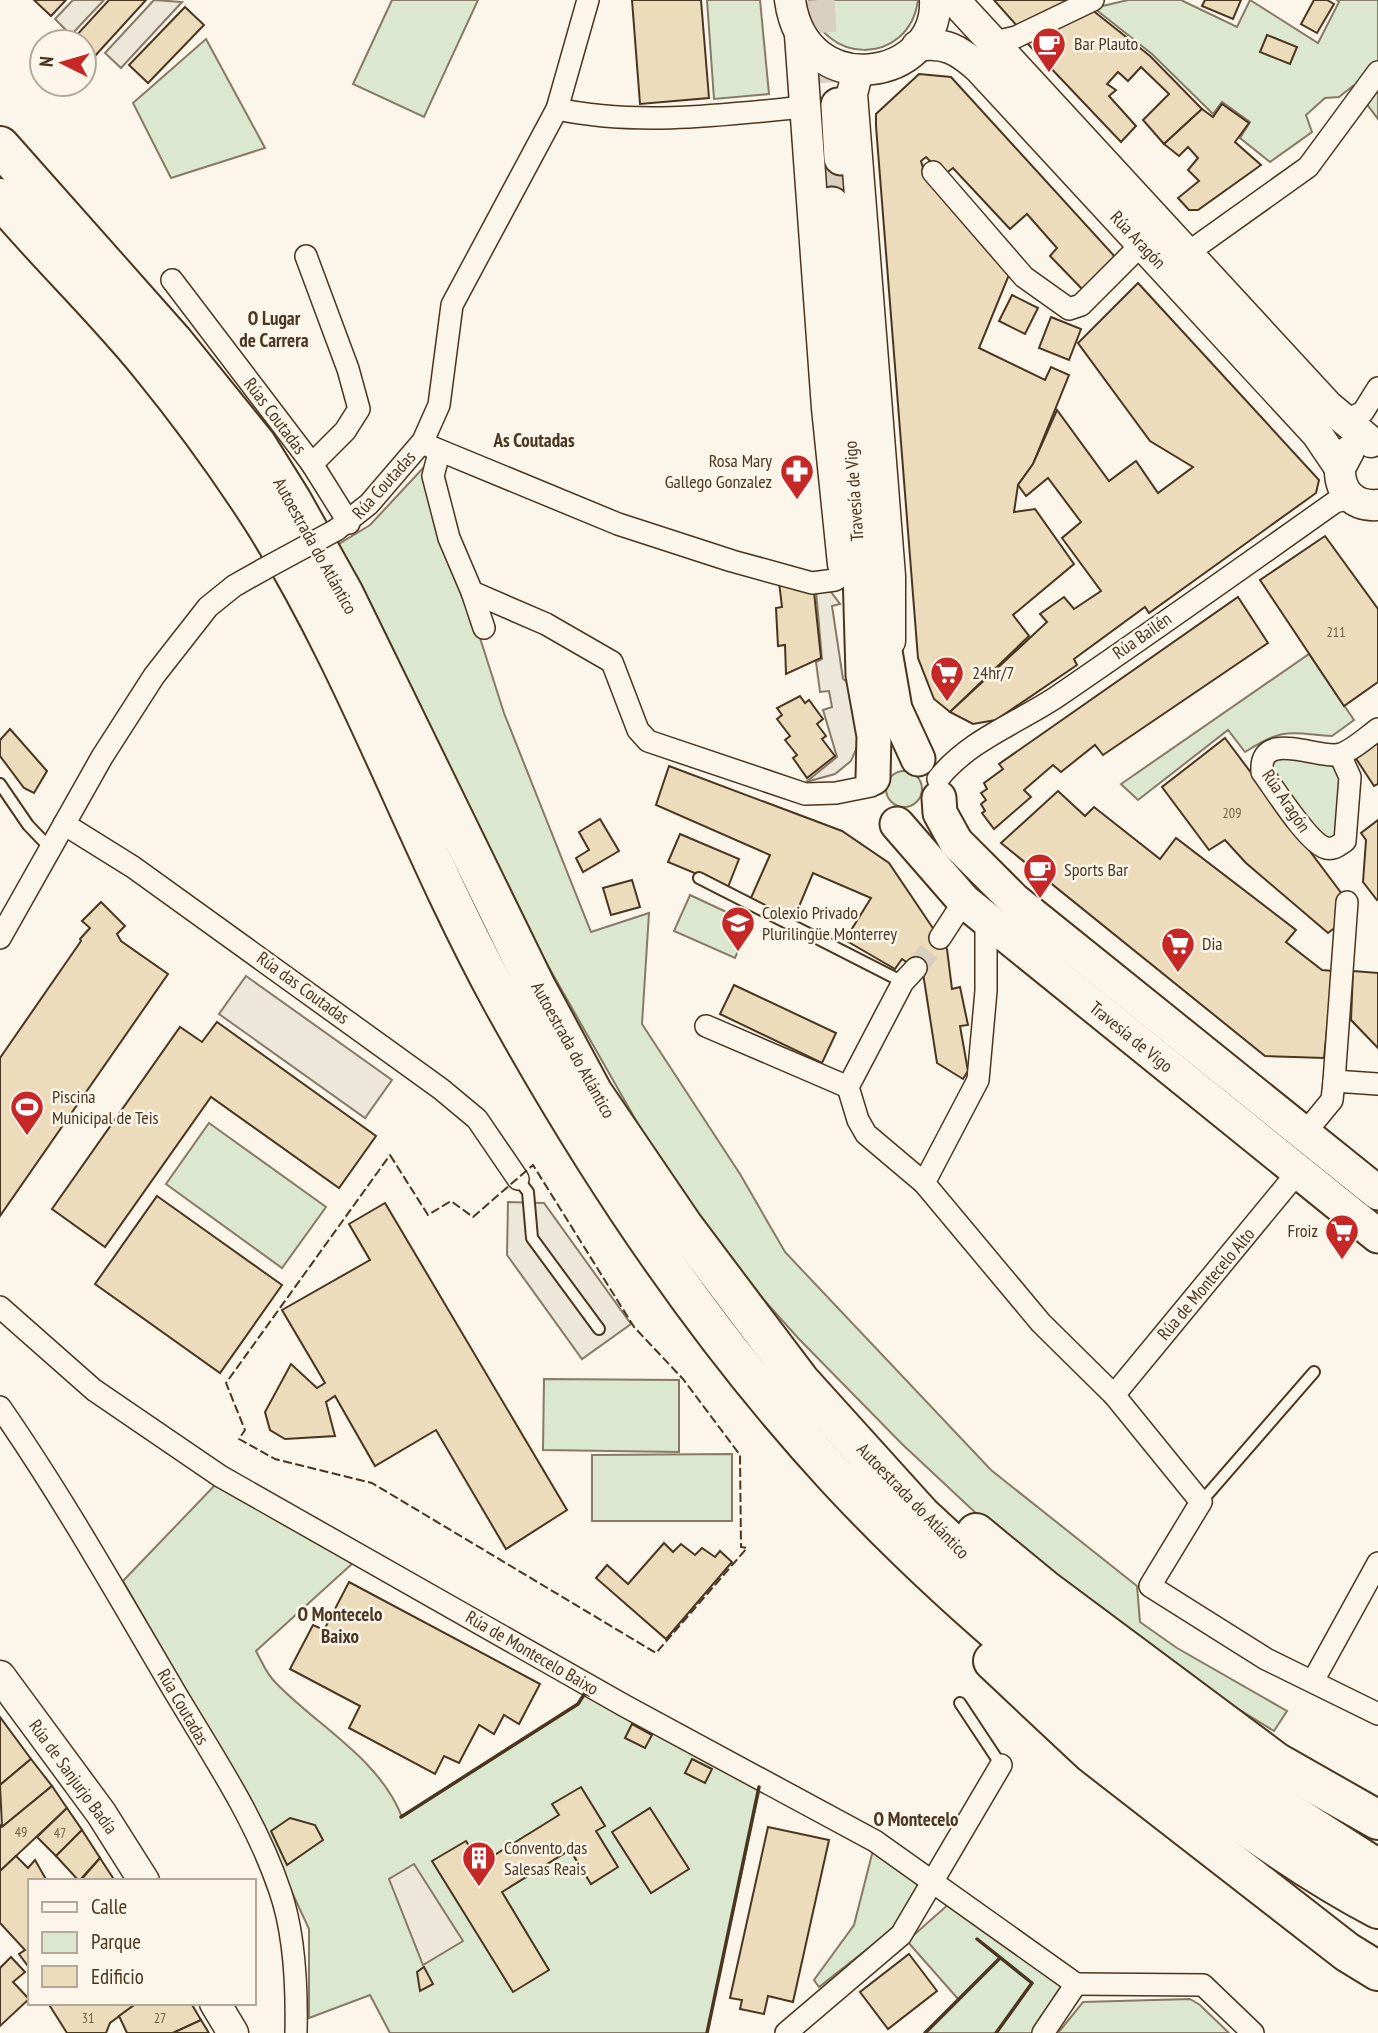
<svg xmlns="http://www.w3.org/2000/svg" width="1378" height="2033" viewBox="0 0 1378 2033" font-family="'PT Sans Narrow',sans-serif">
	<rect width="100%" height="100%" fill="#fbf6e9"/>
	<g fill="#dce7d0" stroke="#887966" stroke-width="2">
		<polygon points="392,0 478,0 424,117 353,84"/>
		<polygon points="707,0 760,0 769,94 714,99"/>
		<path d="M809,0H918C909,67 820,66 809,0Z"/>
		<polygon points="1128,0 1181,0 1237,27 1250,0 1318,43 1339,2 1337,0 1378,0 1378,119 1353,86 1339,97 1325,98 1306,115 1312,132 1270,162 1240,138 1250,122 1222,102 1213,114 1152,54 1094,8"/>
		<polygon points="206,39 265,148 171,178 133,103"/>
		<polygon points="425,466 504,713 591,932 649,913 642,1024 740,1174 785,1252 991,1470 1137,1586 1140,1622 1177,1648 1287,1711 1274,1731 1197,1684 1010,1545 902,1444 798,1338 732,1264 642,1131 515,908 339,544 370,525"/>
		<path d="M1309,654L1354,720L1332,736C1288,733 1284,727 1245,752L1228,730L1138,800L1121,784Z"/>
		<path d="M1282,756C1354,767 1345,763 1339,834L1329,840L1320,836L1270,773L1271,763Z"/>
		<circle cx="904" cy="789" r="18"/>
		<polygon points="690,895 750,923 735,958 674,931"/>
		<polygon points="209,1123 326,1207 282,1268 166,1184"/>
		<polygon points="544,1379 679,1380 679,1452 543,1450"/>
		<polygon points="732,1454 732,1521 592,1521 592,1455"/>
		<path d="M216,1484L353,1563L256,1651C262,1662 267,1675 276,1683C317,1726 379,1758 402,1817L578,1704L585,1693L760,1787L707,2033H390L370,1995L309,2018V1929L251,1803L123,1581Z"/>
		<polygon points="873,1850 924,1884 899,1924 819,1987 814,1980 854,1925"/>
		<polygon points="951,1902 1063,1985 1034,2033 925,2033 959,2000 907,1941"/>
		<polygon points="1190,1999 1200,2005 1229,2033 1058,2033 1083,2002"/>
	</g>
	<g fill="#ede7d9" stroke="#887966" stroke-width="2">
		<polygon points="73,0 104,0 71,35 55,19"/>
		<polygon points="154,0 182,2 121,68 105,53"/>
		<polygon points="821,590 831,592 840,604 832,606 843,679 851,685 859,729 858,745 851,761 835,774 806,782 837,757 823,710 832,707 829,691 820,692 816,662 822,659 816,591"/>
		<polygon points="246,976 392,1080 365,1118 219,1014"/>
		<polygon points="508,1202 544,1203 631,1324 582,1359 507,1255"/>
		<polygon points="414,1864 463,1941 423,1965 389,1879"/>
	</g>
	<g fill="#ecdcbc" stroke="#4a3520" stroke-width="2">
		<polygon points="34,0 66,0 51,16"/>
		<polygon points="109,0 146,0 94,57 84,48 84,42 74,38"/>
		<polygon points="632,0 701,0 709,98 640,104"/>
		<polygon points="994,0 1079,0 1018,27"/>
		<polygon points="1205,0 1241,0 1233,19 1202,6"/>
		<polygon points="1314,0 1327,0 1334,4 1317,33 1301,24"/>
		<polygon points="185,7 204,25 148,83 129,65"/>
		<polygon points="1091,9 1150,56 1202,109 1164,144 1143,120 1169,94 1141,67 1128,81 1118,72 1107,84 1116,90 1109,96 1136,126 1121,142 1027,43"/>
		<polygon points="1267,35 1297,47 1290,64 1260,52"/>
		<polygon points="919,74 951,77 1117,259 1084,291 1050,256 1057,248 1027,214 1010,229 953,168 944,175 926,157 921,161 925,175 1011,270 979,348 1045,380 1051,367 1069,375 1033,464 1018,485 1014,512 1035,509 1074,564 1013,615 1029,636 950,712 934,699 918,658 876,126 876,114"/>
		<polygon points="1222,104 1249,123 1235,142 1261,165 1198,210 1189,210 1178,198 1199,181 1188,170 1198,158 1188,147 1179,156 1164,144 1202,109 1213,117"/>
		<polygon points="1138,283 1319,480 1316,493 1149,613 1145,607 1074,659 1077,665 996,720 973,724 950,712 1047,622 1040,614 1064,597 1074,609 1101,591 1062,538 1081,522 1048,478 1026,496 1018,485 1033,464 1057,410 1109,481 1136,461 1158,493 1193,467 1150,441 1078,343"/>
		<polygon points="1012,295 1038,308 1025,334 999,321"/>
		<polygon points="1051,317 1081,329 1069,360 1039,348"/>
		<polygon points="1325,536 1378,609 1378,682 1344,706 1260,580"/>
		<polygon points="779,582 814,592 821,658 786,674 785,645 778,646 776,608 782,607"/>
		<polygon points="1238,597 1268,643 1103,755 1095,745 1061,772 1053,765 1024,790 1031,797 994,829 982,813 985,811 981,804 986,800 981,793 987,789 984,783 1003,769 999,764"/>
		<polygon points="800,696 805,703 809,700 823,719 817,724 826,736 822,739 835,756 807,778 793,758 797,755 785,740 790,736 777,719 782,715 777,708"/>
		<polygon points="10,729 47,771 34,793 24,788 0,756 0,740"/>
		<polygon points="1225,738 1342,894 1342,922 1328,933 1246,863 1225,840 1209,850 1162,787"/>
		<polygon points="1378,738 1378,784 1374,786 1353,754"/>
		<polygon points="669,766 842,831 889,863 947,949 952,989 960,987 968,1025 960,1026 968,1071 963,1079 937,1063 923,973 902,959 895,969 845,940 871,898 813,873 793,921 750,900 770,855 656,805"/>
		<polygon points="1058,791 1085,816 1094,807 1160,859 1176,838 1296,930 1286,942 1322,970 1333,971 1324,1058 1265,1056 1001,843"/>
		<polygon points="600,819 619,851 583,872 576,858 589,850 579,832"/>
		<polygon points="1378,820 1378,899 1377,900 1363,882 1366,840 1361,833"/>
		<polygon points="680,834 739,859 728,887 668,862"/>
		<polygon points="632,880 640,907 611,915 603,888"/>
		<polygon points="101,902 125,926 117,934 121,941 168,974 0,1216 0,1058 81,941 80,939 90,928 82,921"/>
		<polygon points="1353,971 1378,973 1378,1048 1351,1020"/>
		<polygon points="734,985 836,1033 822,1063 720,1014"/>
		<polygon points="217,1022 376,1136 339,1188 211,1097 105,1247 52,1209 180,1027 202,1042"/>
		<polygon points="157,1196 282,1285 220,1373 95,1284"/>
		<polygon points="385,1203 567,1510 506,1549 436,1430 375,1466 335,1396 326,1402 335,1436 285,1439 270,1430 265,1412 291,1364 317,1388 325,1383 282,1310 370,1260 349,1224"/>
		<polygon points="664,1543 673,1552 681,1544 695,1555 702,1548 715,1557 720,1551 732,1562 666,1639 596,1578 607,1565 628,1584"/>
		<polygon points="349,1582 540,1684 519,1724 504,1715 494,1734 479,1725 459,1763 444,1756 435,1774 349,1728 360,1706 290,1669 313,1625 324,1630"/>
		<polygon points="0,1717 31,1759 0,1785"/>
		<polygon points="632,1724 652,1735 645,1748 625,1738"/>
		<polygon points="31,1759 52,1786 2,1827 0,1785"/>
		<polygon points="692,1759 712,1769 705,1783 685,1773"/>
		<polygon points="52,1786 67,1808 0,1871 0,1825 2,1827"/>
		<polygon points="581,1787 605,1826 596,1831 618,1867 591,1884 570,1850 502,1892 549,1970 513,1992 432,1861 466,1841 480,1864 559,1815 552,1804"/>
		<polygon points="67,1808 82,1830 56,1856 37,1837"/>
		<polygon points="650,1808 689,1869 651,1893 612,1832"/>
		<polygon points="290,1818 315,1825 323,1840 287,1865 271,1831"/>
		<polygon points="768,1827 829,1840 793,2002 768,1996 764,2014 740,2009 742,2000 730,1998"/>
		<polygon points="82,1830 100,1858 79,1881 56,1856"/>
		<polygon points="16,1856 28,1868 35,1860 47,1881 30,1881 30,1969 19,1954 25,1950 0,1923 0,1871"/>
		<polygon points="100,1858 115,1881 80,1881"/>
		<polygon points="909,1954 937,1991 888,2029 860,1992"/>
		<polygon points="11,1957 25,1972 13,1982 29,1999 0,2026 0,1968"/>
		<polygon points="424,1967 433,1984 420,1991 417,1972"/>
		<polygon points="48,2003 137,2003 110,2023 106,2033 67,2033"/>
		<polygon points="137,2003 191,2003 201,2020 173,2033 127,2033 119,2016"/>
		<polygon points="201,2020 209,2033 173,2033"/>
	</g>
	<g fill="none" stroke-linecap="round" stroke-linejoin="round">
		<polyline stroke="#d8cfc1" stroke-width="21" stroke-dasharray="21 10" stroke-linecap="butt" points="916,968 940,938"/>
		<g stroke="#d8cfc1" stroke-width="33" stroke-dasharray="33 17" stroke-linecap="butt">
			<polyline points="818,0 825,107"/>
			<polyline points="829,158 832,204"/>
		</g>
		<g stroke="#4a3520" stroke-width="14">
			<g id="lane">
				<polyline points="0,784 28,825 50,848"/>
				<polyline points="699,878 903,982"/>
				<polyline points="518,1179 528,1192 532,1238 599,1329"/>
				<polyline points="1201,1502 1314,1372"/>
				<polyline points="960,1703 1001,1765"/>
			</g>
		</g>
		<g stroke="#4a3520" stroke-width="24">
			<g id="street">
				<polyline points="991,43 1016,37 1093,0"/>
				<path d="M557,109C637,126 724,115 804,107"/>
				<polyline points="933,172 1024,277 1069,309 1081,305 1142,244"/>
				<polyline points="1186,254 1308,167 1378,72"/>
				<polyline points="306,256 348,369 359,409 345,431 312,464"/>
				<polyline points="172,280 312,464 349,523"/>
				<polyline points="1344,421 1363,412 1378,388"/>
				<polyline points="429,446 618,524 732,561 812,583 835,580 844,574"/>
				<polyline points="439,453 433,476 449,538 472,592 546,624 612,662 638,730 648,741 805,794 836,793 871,786"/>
				<polyline points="336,530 369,504 423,441 439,405 452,305 557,109 588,0"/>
				<polyline points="472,592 484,628"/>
				<path d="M1340,755L1350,777L1345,841C1339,845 1334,850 1326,848C1308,843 1274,788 1262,772C1259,727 1320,761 1341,754C1353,750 1367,737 1378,729"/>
				<path d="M938,779C968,741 1015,724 1055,698C1149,634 1242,568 1335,502L1350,498"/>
				<polyline points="64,824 133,867 441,1089 477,1119 518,1179"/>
				<polyline points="986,918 986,991 978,1080 924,1183 1041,1323 1114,1395 1201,1502 1150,1586 1266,1659 1378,1714"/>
				<polyline points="0,938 102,757 154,676 208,607 234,586 264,569"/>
				<polyline points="940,938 964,901"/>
				<polyline points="916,968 903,982 848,1087 858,1120 866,1134 924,1183"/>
				<polyline points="706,1026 848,1087"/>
				<polyline points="1334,1081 1347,902"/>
				<polyline points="1304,1134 1332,1100 1334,1081 1378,1084"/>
				<polyline points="0,1307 94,1390 220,1476 625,1706 875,1841 1076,1984"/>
				<polyline points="1114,1395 1297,1173"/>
				<path d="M0,1407C63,1498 117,1594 173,1689C211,1753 256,1819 280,1891C295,1934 297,1987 296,2033"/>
				<polyline points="1313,1681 1378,1563"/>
				<polyline points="1076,1984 1203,1985 1253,2033"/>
				<polyline points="786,2033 901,1935 1001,1765"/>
				<polyline points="1043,2033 1076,1984"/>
			</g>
		</g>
		<g stroke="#4a3520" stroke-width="33">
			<g id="secondary">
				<path d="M790,0C804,104 939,81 935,0"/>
				<polyline points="954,0 1328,406 1371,442"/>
				<polyline points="800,35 827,408 843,564"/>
				<path d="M917,46C944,41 959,50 979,68L1317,434L1340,468"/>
				<polyline points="858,70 852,94 890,576 890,641"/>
				<path d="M1349,451L1340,468C1339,492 1354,507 1378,505"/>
				<polyline points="0,1676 101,1813 144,1881"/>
				<polyline points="215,2003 233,2033"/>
			</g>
		</g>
		<g stroke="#4a3520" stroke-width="37">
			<g id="primary">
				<polyline points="838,105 841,158"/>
				<polyline points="832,204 860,571 863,675 874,736 873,778"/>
				<polyline points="878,611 895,709 918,759"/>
				<polyline points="939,798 940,813 956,842 1014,900 1378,1193"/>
				<polyline points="897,824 964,901 1378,1236"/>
			</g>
		</g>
		<g stroke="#4a3520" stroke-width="42">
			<g id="highway">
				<polyline points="0,146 173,341 257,445 292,501 344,594 536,987 593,1093 684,1227 800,1381 922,1516 1026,1612 1120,1691 1251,1788 1378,1869"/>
				<path d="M0,198C48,255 103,307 150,365C190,414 228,466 262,519C358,671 416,844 502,1001C595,1170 704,1334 836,1477C935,1584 1047,1679 1164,1766C1232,1817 1302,1869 1378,1909"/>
				<polyline points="976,1533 1044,1589 1276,1762 1378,1820"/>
				<polyline points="993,1661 1091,1753 1347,1952 1378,1971"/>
			</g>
		</g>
		<use href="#lane" stroke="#fbf6e9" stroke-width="10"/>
		<use href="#street" stroke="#fbf6e9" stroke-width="21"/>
		<use href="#secondary" stroke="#fbf6e9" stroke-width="30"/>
		<use href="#primary" stroke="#fbf6e9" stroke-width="33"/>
		<use href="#highway" stroke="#fbf6e9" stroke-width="38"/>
		<g stroke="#4a3520" stroke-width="24" stroke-linecap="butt">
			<polyline id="street-bridge" points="264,569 336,530"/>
		</g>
		<use href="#street-bridge" stroke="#fbf6e9" stroke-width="21"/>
		<polygon stroke="#4a3520" stroke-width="2" stroke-dasharray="9 3.5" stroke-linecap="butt" points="390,1155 428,1215 451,1201 473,1217 533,1165 634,1327 683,1379 740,1455 741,1547 747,1548 656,1653 372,1483 275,1459 239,1439 245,1430 226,1383"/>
		<g stroke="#4a3520" stroke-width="3.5">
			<polyline points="401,1817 578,1704 585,1693 589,1695"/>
			<polyline points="977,1939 1032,1983 996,2033"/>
			<polyline points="707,2033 759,1787"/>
			<polyline points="925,2033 1000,1958"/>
		</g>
	</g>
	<defs>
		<g id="cafe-pin" transform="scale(1.75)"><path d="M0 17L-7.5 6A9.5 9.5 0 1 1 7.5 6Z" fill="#c62828" stroke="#fbf6e9"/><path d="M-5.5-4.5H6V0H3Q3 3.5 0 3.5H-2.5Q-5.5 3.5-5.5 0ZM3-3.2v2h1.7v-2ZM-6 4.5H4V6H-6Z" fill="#fff"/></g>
		<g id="pharmacy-pin" transform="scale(1.75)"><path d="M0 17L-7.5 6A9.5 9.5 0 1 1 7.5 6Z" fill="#c62828" stroke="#fbf6e9"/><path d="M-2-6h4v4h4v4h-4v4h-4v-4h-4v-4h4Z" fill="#fff"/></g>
		<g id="supermarket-pin" transform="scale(1.75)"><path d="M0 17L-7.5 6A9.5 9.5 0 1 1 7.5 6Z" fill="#c62828" stroke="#fbf6e9"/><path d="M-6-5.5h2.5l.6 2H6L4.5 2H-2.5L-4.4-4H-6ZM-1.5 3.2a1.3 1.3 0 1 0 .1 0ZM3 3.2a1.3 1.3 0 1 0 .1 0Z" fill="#fff"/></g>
		<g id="school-pin" transform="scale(1.75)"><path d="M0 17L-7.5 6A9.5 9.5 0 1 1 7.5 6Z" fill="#c62828" stroke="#fbf6e9"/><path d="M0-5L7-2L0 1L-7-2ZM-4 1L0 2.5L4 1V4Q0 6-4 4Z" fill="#fff"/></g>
		<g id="stadium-pin" transform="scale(1.75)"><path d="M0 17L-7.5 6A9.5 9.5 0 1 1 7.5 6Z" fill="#c62828" stroke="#fbf6e9"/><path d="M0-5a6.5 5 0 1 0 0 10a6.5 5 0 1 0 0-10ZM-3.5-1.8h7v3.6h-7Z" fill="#fff"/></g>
		<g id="building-pin" transform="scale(1.75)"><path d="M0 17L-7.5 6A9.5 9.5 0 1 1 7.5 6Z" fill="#c62828" stroke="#fbf6e9"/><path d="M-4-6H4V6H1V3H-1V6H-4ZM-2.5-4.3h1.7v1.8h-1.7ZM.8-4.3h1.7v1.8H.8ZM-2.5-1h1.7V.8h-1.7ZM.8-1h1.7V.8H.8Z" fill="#fff"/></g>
	</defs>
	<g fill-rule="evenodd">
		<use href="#cafe-pin" x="1049" y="44"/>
		<use href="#pharmacy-pin" x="797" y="471"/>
		<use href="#supermarket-pin" x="947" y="673"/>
		<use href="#cafe-pin" x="1040" y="870"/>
		<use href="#school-pin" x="738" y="923"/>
		<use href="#supermarket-pin" x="1178" y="944"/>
		<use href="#stadium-pin" x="27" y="1107"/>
		<use href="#supermarket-pin" x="1342" y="1231"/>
		<use href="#building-pin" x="479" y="1858"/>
	</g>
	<g text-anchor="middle" stroke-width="5" stroke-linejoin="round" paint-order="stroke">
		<g font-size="14" fill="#725f47">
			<text x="1336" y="637">211</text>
			<text x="1232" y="818">209</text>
			<text x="21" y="1837">49</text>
			<text x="60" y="1838">47</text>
			<text x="88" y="2023">31</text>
			<text x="160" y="2023">27</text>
		</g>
		<g font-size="18" fill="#4a3520" stroke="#fbf6e9" text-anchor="start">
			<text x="1074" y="50">Bar Plauto</text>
			<text x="772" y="467" text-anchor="end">Rosa Mary<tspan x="772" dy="21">Gallego Gonzalez</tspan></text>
			<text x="972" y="679">24hr/7</text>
			<text x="1064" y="876">Sports Bar</text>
			<text x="762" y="919">Colexio Privado<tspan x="762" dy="21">Plurilingüe Monterrey</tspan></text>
			<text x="1202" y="950">Dia</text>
			<text x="52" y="1103">Piscina<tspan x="52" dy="21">Municipal de Teis</tspan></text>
			<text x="1318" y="1237" text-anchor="end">Froiz</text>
			<text x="504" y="1854">Convento das<tspan x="504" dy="21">Salesas Reais</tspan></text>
		</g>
		<g font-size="18" fill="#4a3520" stroke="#fbf6e9">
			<text transform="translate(1138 240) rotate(47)" y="6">Rúa Aragón</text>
			<text transform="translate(275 416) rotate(53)" y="6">Rúas Coutadas</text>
			<text transform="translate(384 485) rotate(-48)" y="6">Rúa Coutadas</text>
			<text transform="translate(854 491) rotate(-94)" y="6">Travesía de Vigo</text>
			<text transform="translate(315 546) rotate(61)" y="6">Autoestrada do Atlántico</text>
			<text transform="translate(1142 636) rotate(-35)" y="6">Rúa Bailén</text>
			<text transform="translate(1286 801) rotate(56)" y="6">Rúa Aragón</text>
			<text transform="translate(303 988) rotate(36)" y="6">Rúa das Coutadas</text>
			<text transform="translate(1131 1037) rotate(39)" y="6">Travesía de Vigo</text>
			<text transform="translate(573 1050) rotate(61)" y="6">Autoestrada do Atlántico</text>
			<text transform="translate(1206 1284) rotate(-50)" y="6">Rúa de Montecelo Alto</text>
			<text transform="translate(913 1501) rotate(46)" y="6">Autoestrada do Atlántico</text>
			<text transform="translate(532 1653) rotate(30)" y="6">Rúa de Montecelo Baixo</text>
			<text transform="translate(183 1707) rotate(60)" y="6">Rúa Coutadas</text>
			<text transform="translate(73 1777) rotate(54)" y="6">Rúa de Sanjurjo Badía</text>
		</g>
		<g font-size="19" font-weight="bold" fill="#4a3520" stroke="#fbf6e9">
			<text x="274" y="325">O Lugar<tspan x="274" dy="22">de Carrera</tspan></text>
			<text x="534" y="447">As Coutadas</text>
			<text x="340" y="1621">O Montecelo<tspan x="340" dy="22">Baixo</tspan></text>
			<text x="916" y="1826">O Montecelo</text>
		</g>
	</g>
	<rect x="28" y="1879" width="228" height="126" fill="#fbf6e9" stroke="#b4a999" stroke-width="2"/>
	<rect x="42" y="1902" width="35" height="10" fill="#fbf6e9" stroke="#b4a999" stroke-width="2"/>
	<text x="91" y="1914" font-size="21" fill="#4a3520">Calle</text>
	<rect x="42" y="1932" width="35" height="21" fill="#dce7d0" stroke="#b4a999" stroke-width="2"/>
	<text x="91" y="1949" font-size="21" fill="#4a3520">Parque</text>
	<rect x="42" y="1966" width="35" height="21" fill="#ecdcbc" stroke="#b4a999" stroke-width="2"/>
	<text x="91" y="1984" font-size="21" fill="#4a3520">Edificio</text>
	<g transform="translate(63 63) rotate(275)"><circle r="33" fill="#fbf6e9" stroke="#b4a999" stroke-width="2"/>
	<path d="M0-5L12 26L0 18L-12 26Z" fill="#c62828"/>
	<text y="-10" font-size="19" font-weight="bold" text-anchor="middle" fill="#4a3520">N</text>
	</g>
</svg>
